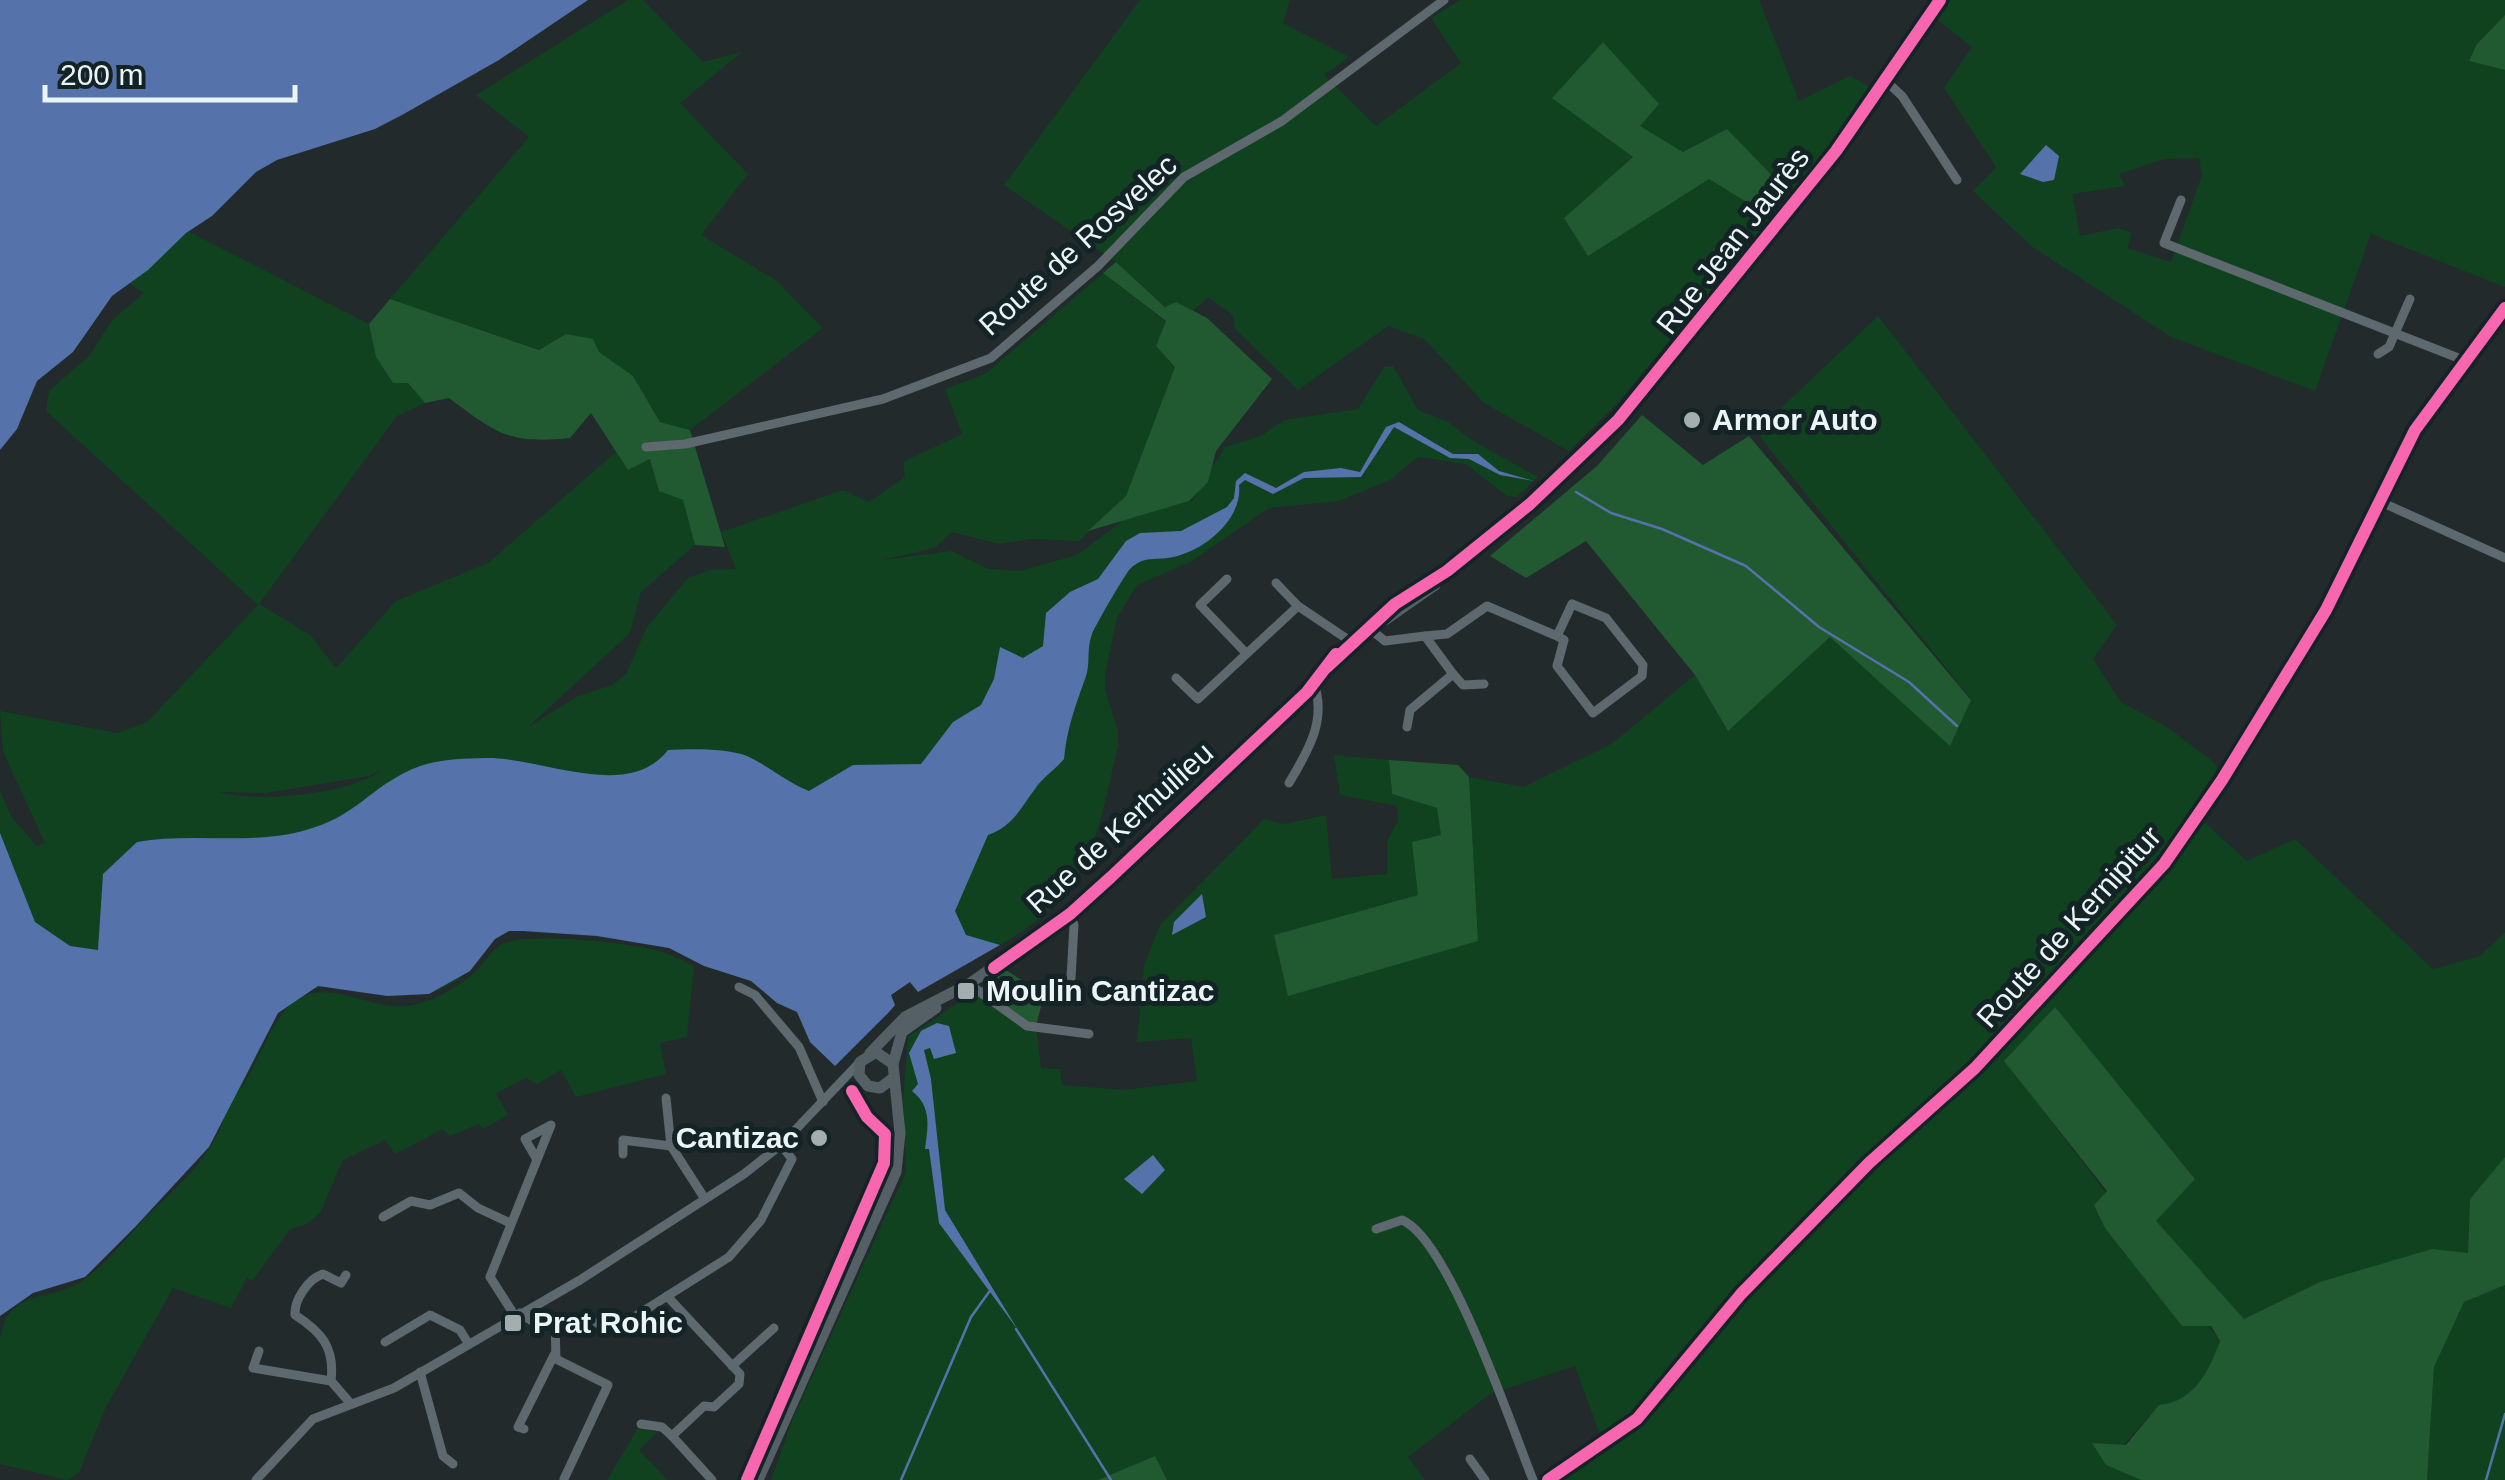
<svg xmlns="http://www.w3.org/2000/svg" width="2505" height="1480" viewBox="0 0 2505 1480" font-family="Helvetica,sans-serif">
	<rect width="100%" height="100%" fill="#222a2c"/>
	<g fill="#104220" fill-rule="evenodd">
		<polygon points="628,0 643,0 703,62 742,52 680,103 748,174 701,235 777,281 823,328 690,430 660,422 633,376 566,334 540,350 390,299 529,137 476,95"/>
		<polygon points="1140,0 1290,0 1283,23 1349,57 1324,75 1376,126 1461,63 1431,18 1460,0 1759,0 1799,101 1850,76 1873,89 1791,195 1727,130 1683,152 1639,126 1602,43 1553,97 1633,157 1565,218 1709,179 1772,218 1620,400 1569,451 1484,403 1424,339 1388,326 1298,390 1235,329 1233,315 1208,297 1193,311 1177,302 1166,307 1116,262 1004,185"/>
		<path d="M1931,0H2505V15L2477,44L2470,61L2505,70V287L2371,234L2315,391L2171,337L2031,246L1973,191L1996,167L1944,88L1972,47L1925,10ZM2199,158L2202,175L2171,262L2127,248L2132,233L2118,228L2080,236L2072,194L2125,186L2119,174L2164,159Z"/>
		<path d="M180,227L369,324L376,357L393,382L408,383L425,403L397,416L259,604L310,635L336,668L396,601L488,563L616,452L628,470L651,459L659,491L683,499L695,545L641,592L630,633L527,728L578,696L612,685L626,674L647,627L688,578L710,570L736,569L721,532L843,490L869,502L905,477L903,462L962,434L945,389L985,374L1103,273L1166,322L1156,346L1175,367L1126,496L1079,541L1031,539L1000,544L952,532L934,548L882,560L951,551L989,569L1020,571L1077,555L1133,513L1192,501L1225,447L1261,436L1284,420L1358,409L1384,367L1393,366L1418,410L1448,422L1473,441L1538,477L1517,497L1507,496L1466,464L1418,457L1390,480L1339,501L1269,508L1190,562L1137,585L1117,618L1105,675V690L1118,731V746C1096,841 1090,896 998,946C972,961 940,971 918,992L909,982L891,995L894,1007L835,1066L810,1042L797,1012L777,1003L751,981L704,966L669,948L597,936L509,931L495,939L459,980L429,994L387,996L334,985L308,990L278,1013L239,1092C256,1069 273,1015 295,1001C330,977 368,1010 406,1006C429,1004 457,988 474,973C484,965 489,952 500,945C523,931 632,943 659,951C671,954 683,961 694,966L687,1037L660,1043L666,1074L576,1097L561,1070L537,1084L526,1078L496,1093L508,1115L483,1129L479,1124L450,1136L443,1129L395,1154L385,1140L343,1160L320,1213L305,1225L290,1229L253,1280L247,1278L231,1308L173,1288L105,1409L79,1473L67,1480L0,1464V1335C4,1330 3,1321 7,1316C27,1290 58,1298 82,1281C106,1265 123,1242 142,1221C175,1188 206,1165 224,1120L198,1159L85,1277L33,1293L0,1316V1129C62,1132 140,1108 183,1061C195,1048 202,1030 212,1016C236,985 257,964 269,926L373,932L430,912L458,888L529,864L604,848L722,860L752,895L793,881L817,884L849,901C877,894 866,865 879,844C918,841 944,803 971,780L1008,778L1029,766L1014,714C1028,691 1050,700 1066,685L1059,645L1066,618L1100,608L1110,593L1111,578L1134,554L1184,549L1212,528L1210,524C1172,558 1171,535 1135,546L1110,569L1096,603L1063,614L1053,642L1060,682L1022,695L1008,715L1021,766L1005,774L965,777C957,788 907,830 895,835C888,838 879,838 871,841L861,867L862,888L854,895C833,896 817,868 784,874C772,876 766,887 755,891L714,843C619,829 536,828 449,875C421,890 402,910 368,913C334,917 288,887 257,904C237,916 238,937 228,956C204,997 135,1066 90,1082C60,1093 31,1092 0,1091V791L12,818L37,846L45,843L3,752L0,711L117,733L147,722L258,605L46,411L49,391L90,355L112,320L144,293L117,275L161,256L170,231ZM383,769C349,795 260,803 219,792L266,793L369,776Z"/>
		<path d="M1878,316L2117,625L2093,659L2121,702L2167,727L2215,763L2217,769L2192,811L2247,861L2295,839L2433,969L2480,956L2505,932V1157L2470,1199L2468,1253L2320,1282L2244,1319L2155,1221L2195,1178L2054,1008L2005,1061L2220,1341C2209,1371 2195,1402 2159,1405L2106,1465L2141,1480H1561L1606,1451L1575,1366L1490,1394L1408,1457L1425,1480H1167L1155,1456L1098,1480H771L793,1418L906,1172L903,1100L908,1037L971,994L1036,1026L1041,1068L1060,1069L1062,1085L1124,1090L1197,1081L1191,1038L1137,1042L1144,965L1160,925L1264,819L1285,824L1326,815L1332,879L1387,874V841L1398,821L1397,806L1340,795L1334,755L1389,760L1392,794L1437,807L1441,835L1418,895L1274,935L1478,941L1469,777L1524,787L1613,743L1695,675L1728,730L1830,637L1950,745L1971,699L1756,432Z"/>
		<polygon points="2501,1283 2505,1285 2505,1480 2427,1480 2434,1367 2464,1302"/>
		<polygon points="638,1428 657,1432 639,1450 667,1480 607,1480"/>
	</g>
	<g fill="#215a31">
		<polygon points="2505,15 2505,70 2469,61 2477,44"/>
		<polygon points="1603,42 1659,104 1640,126 1683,152 1727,129 1791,195 1772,218 1709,179 1588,256 1564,218 1633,157 1552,98"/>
		<polygon points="1116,262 1165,307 1176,302 1207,318 1272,379 1216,451 1208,482 1189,501 1088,531 1126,496 1175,367 1156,346 1166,321 1103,273"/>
		<path d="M390,299L539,350L566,334L593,339L599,352L633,376L660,422L690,430L725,547L695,545L683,500L659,491L650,459L628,470L591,413L570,438C509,444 497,434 449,398L425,403L408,383H393L376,357L369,324Z"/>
		<polygon points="1642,415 1703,465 1749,436 1971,700 1950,746 1830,637 1728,731 1695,675 1586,541 1526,578 1490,556 1597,466"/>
		<polygon points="1389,760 1458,765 1469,777 1478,941 1288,996 1274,935 1418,895 1412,842 1441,835 1437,808 1392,794"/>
		<polygon points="1006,970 1044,995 1036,1026 971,994"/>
		<path d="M2055,1007L2195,1179L2156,1221L2244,1319L2320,1282L2432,1249L2468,1253L2470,1199L2505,1157V1285L2464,1302L2434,1367L2427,1480H2141L2106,1465L2092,1443L2126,1445L2159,1405C2194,1402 2209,1371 2220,1341L2211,1326H2182L2105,1228L2094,1205L2107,1191L2004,1061Z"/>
		<polygon points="1155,1456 1167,1480 1098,1480"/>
	</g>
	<g fill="#5572aa">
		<polygon points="0,0 588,0 499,60 402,115 375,129 277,160 256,172 212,216 186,233 148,270 112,296 73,352 37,381 17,429 0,450"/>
		<polygon points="2046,145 2059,156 2054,180 2043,182 2020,174"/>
		<path d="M1399,422L1453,454H1478L1499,471L1534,481L1500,475L1469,459L1450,458L1394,427L1361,477L1304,478L1273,494L1245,480L1239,485C1243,519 1204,551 1173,557C1156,561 1144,555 1130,569C1125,574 1095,626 1092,634C1086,649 1091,665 1085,679C1075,707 1067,728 1064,759C1055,770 1042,778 1035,789C1020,809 1013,826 988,835L955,911L966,935L1000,945L918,992L910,982L891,995L895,1005L889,1012L835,1066L810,1042L797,1012L777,1003L751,981L704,966L669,948L597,936L524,931H509L495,939L470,971L429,994L387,996L318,986L278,1013L209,1147L136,1226L85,1277L33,1293L0,1316V833L35,922L70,946L98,950L103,874L137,842C191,832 252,846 306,830C355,816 364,794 404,773C430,759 457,759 486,758C542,757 628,802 668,750C691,749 725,748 747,756C767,765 786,782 809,791L853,765L921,764L953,722L981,705L994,679L1000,647L1023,658L1043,646L1046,613L1070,592L1098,579L1126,541L1140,533L1181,531L1227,507L1234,498L1236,481L1245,473L1276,488L1304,472L1341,468L1360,472L1386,427Z"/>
		<polygon points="1202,894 1206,917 1172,935 1174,922"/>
		<path d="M937,1023L949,1026L956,1053L934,1059L930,1048L924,1050L931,1079L945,1210L1018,1330L939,1223L929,1149H925C928,1126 932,1107 912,1091L918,1084L909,1053L921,1031Z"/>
		<polygon points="1153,1155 1165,1170 1142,1194 1124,1179"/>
	</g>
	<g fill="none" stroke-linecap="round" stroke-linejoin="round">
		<g stroke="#5572aa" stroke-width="2.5">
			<polyline points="1576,492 1611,513 1662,529 1746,566 1819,627 1909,682 1957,726"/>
			<polyline points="1016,1329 1111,1480"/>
			<polyline points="901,1480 971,1317 989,1292"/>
			<polyline points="2486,1480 2505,1414"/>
		</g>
		<g stroke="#5e696f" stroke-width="9">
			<polyline points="1887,82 1902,96 1957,180"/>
			<polyline points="2181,200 2164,243 2466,361"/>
			<polyline points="2378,354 2389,347 2410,299"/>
			<polyline points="646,447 685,444 883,399 991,358 1098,266 1184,177 1282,121 1444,0"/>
			<polyline points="2381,502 2505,558"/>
			<polyline points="1227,579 1200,605 1246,653"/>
			<polyline points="1276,583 1298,606"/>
			<polyline points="1370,629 1385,641 1425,636 1453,674 1410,710 1407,727"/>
			<polyline points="1425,636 1447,634 1487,606 1557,636 1564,640 1557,666 1593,713 1642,676 1643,665 1606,618 1572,604 1557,636"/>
			<polyline points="1453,674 1463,685 1484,684"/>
			<polyline points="1176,678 1198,699 1298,606 1353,643"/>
			<path d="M1289,783C1308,751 1328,719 1313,681"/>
			<polyline points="1070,914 1074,925 1071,978"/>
			<polyline points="969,984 1027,1026 1089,1034"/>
			<polyline points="739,987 755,995 799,1047 823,1102"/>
			<polyline points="666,1098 671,1146 705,1199"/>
			<polyline points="623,1154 623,1140 671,1146"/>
			<polyline points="383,1217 411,1201 430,1205 459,1193 478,1208 510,1223"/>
			<path d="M1376,1229L1402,1220C1449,1239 1512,1428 1533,1480"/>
			<path d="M346,1275L341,1283L323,1274C308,1279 294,1300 295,1315C322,1332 335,1348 331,1381L351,1404"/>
			<polyline points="667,1296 740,1374 739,1384 714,1407 704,1406 672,1436 712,1480"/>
			<polyline points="520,1313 532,1321 623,1324 729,1257 761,1220 792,1159 781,1145"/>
			<polyline points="515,1316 490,1277 551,1125 525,1139 536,1158"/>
			<polyline points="555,1322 556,1359 608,1385 564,1479"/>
			<polyline points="385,1342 430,1315 460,1330 468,1343"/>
			<polyline points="259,1351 253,1368 331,1381"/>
			<polyline points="732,1366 774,1328"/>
			<polyline points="420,1372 443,1456 453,1464"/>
			<polyline points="641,1424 662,1427 672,1436"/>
			<polyline points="524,1429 518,1427 554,1355"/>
			<polyline points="1470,1459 1485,1480"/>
			<polyline points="256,1480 313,1419 394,1388 580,1280 744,1174 781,1145 858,1064"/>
			<polyline points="1548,1480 1637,1419 1741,1294 1869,1163 1975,1068 2164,864 2222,780 2326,610 2415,430 2505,308"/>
		</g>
		<g stroke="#546066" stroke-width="11">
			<polyline points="1385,620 1435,585"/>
			<polyline points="1327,667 1395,604 1447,571 1530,504 1618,420 1836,151 1940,0"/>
			<polyline points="870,1053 905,1017 969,984 1070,914 1307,692 1329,661"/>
			<polyline points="893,1064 902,1032 936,1008"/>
			<polyline points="758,1480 896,1172 900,1133 893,1064 876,1052 860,1062 859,1075 868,1086 880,1088 892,1079"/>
		</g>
		<g stroke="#142426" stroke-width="19">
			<g id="cycleway">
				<polyline points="1327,667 1395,604 1447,571 1530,504 1618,420 1836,151 1940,0"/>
				<polyline points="994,968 1070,914 1111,877 1307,692 1336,654"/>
				<polyline points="747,1480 884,1163 885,1134 867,1117 852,1091"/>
				<polyline points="1548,1480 1637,1419 1741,1294 1869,1163 1975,1068 2164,864 2222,780 2326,610 2415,430 2505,308"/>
			</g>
		</g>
		<use href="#cycleway" stroke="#f766af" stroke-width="12"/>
	</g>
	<g fill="#a5aeaf" stroke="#142426" stroke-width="4">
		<circle cx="1692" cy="420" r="10"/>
		<rect x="956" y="981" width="20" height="20" rx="5"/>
		<circle cx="819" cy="1138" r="10"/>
		<rect x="503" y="1313" width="20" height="20" rx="5"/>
	</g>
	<g text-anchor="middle" stroke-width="10" stroke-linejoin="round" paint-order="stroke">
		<g font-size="30" fill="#ebf5f6" stroke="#142426">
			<text transform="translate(1733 241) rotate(-52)" y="10">Rue Jean Jaurès</text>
			<text transform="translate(1078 245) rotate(-42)" y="10">Route de Rosvelec</text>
			<text transform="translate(1120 828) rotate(-42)" y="10">Rue de Kerhuilieu</text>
			<text transform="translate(2069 927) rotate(-48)" y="10">Route de Kernipitur</text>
		</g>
		<g font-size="30" font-weight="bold" fill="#ebf5f6" stroke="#142426" text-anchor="start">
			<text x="1712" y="430">Armor Auto</text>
			<text x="986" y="1001">Moulin Cantizac</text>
			<text x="799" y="1148" text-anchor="end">Cantizac</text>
			<text x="533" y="1333">Prat Rohic</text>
		</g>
	</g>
	<path d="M45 85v15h250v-15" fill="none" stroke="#ebf5f6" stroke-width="5"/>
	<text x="60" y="85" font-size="30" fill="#ebf5f6" stroke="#142426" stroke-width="8" paint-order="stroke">200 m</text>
</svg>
